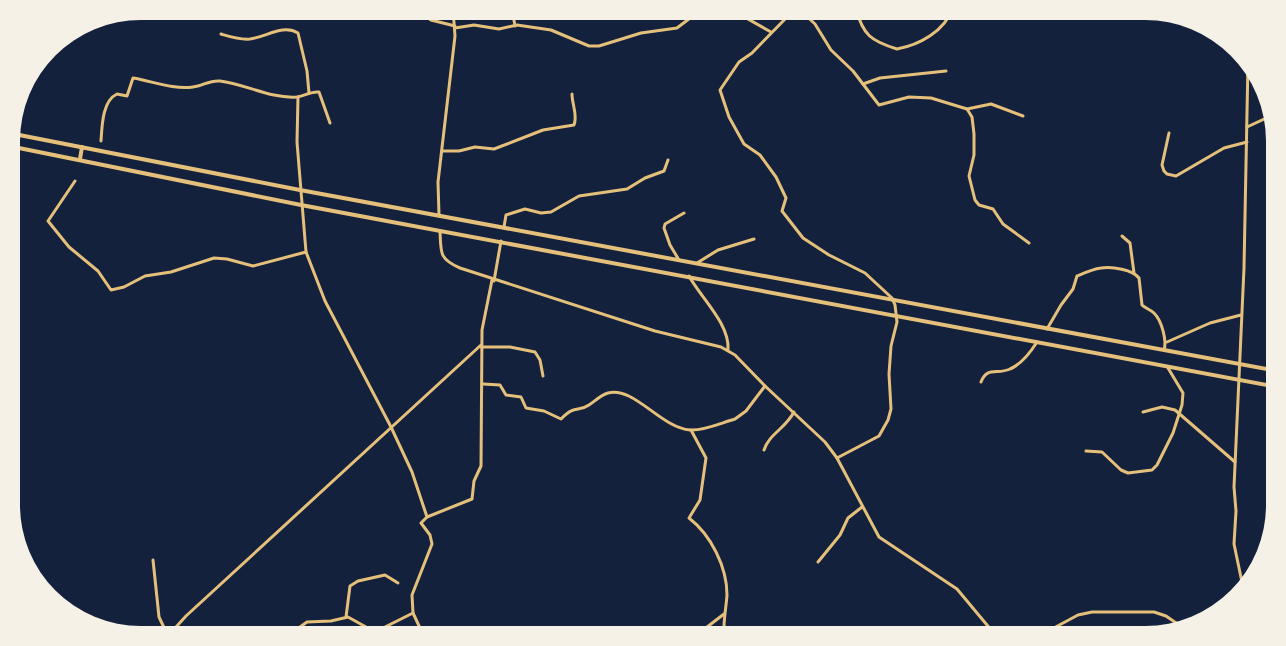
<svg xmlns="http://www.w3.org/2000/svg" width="1286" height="646" viewBox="0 0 1286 646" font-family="Ubuntu,sans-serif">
	<rect width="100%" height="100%" fill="#14213d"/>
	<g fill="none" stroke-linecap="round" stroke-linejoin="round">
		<g stroke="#e5c07b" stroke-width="3">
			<polyline points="416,9 431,20 455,26"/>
			<polyline points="512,9 515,26"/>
			<polyline points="730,9 771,32"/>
			<polyline points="817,9 788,16 752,53 739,62 720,90 729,117 744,144 760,155 776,177 786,198 782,211 803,238 829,255 865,273 892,298 895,305 897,322 891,346 889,374 891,409 888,420 879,436 837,458"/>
			<path d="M856,9C863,35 871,41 897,49C919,45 945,31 952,9"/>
			<polyline points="802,12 815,24 831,50 853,71 879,105 909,97 931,98 967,109 972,117 974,134 974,155 969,176 975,200 979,205 993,209 1003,224 1029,243"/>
			<polyline points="455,28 474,25 499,29 517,25 551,30 589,46 599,46 641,33 677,28 702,9"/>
			<path d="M221,34C231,37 240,40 250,39C266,37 283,24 298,33L307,71L309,93"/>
			<polyline points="863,84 880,78 946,71"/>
			<polyline points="298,97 297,142 306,252 325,301 391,427 412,472 427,517"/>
			<polyline points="967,109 991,104 1023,116"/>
			<polyline points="1247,127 1273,115"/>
			<polyline points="1169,133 1162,165 1164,171 1167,174 1176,176 1224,148 1247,142"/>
			<path d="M101,141C102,127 102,101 117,94L127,96L133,78C152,81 173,90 193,87C203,86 209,80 220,81C245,84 271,99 297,97C305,96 311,91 319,92L330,123"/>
			<path d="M442,151H459L475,147L494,149L543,130L574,125C578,115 572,105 572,94"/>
			<polyline points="75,181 48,221 69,247 98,271 111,290 124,287 145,276 171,272 214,258 227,259 253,266 306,252"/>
			<polyline points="439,215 438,182 455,36 453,9"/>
			<polyline points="504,227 506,215 525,209 541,213 551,212 579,196 627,189 645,178 664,171 668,160"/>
			<path d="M440,231C441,253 439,259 460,268L655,331L721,347L735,355L765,386L825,442L837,458L879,537L957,589L997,637"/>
			<polyline points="1122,236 1130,243 1134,273"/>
			<polyline points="679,260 670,245 664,228 665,224 684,213"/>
			<polyline points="697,263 718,250 754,239"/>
			<path d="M689,276C701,298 730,324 728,350"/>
			<polyline points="494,281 501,241"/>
			<path d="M1047,329L1061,305L1073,289L1077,276C1084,273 1093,269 1101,268C1112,266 1133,270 1139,278L1142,305C1145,308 1151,310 1154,313C1162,321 1167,341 1164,350"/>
			<polyline points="1167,342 1210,323 1241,315"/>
			<polyline points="481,347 510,347 535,352 540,360 543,376"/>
			<path d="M981,382C987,366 997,375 1010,369C1022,364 1030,353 1037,342"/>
			<path d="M483,384L500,385L506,395L521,397L526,408L544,411L561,419C576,404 577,413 589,405C595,401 601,395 608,393C634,386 661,428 690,430C704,431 721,423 735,419L746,411L765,386"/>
			<polyline points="1143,412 1162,407 1175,410 1235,462"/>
			<path d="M691,430L706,458L700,500L689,518C711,535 727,567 727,595C726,609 723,622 724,637"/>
			<path d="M764,450C769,434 785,429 794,412"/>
			<polyline points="1086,451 1102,452 1121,470 1128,473 1152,470 1157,465 1173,433 1182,405 1183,393 1168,368"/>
			<polyline points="153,560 159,617 168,636"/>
			<polyline points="818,562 840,535 848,518 862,507"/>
			<polyline points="1243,587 1234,544 1236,511 1234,487 1244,268 1248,61"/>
			<polyline points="346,617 350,586 358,581 385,575 398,583"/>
			<polyline points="167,637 186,616 481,345"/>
			<polyline points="286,637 307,622 331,621 348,617 375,632 413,613"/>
			<polyline points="444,637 424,631 420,628 413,613 412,595 432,544 430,535 421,523 427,517 472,499 474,481 481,466 482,330 492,280"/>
			<polyline points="694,637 724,614"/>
			<polyline points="1037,637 1078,615 1092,612 1154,612 1166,616 1182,627"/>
		</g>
		<g stroke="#e5c07b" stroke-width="4">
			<polyline points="9,133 300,190 1277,371"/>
			<polyline points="9,146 301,205 1277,387"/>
			<polyline points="80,159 82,147"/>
		</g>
	</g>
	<path d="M0 0H1286V646H0ZM141 20H1145A121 121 0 0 1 1266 141V505A121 121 0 0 1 1145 626H141A121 121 0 0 1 20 505V141A121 121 0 0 1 141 20Z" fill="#f6f1e7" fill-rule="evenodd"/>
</svg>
